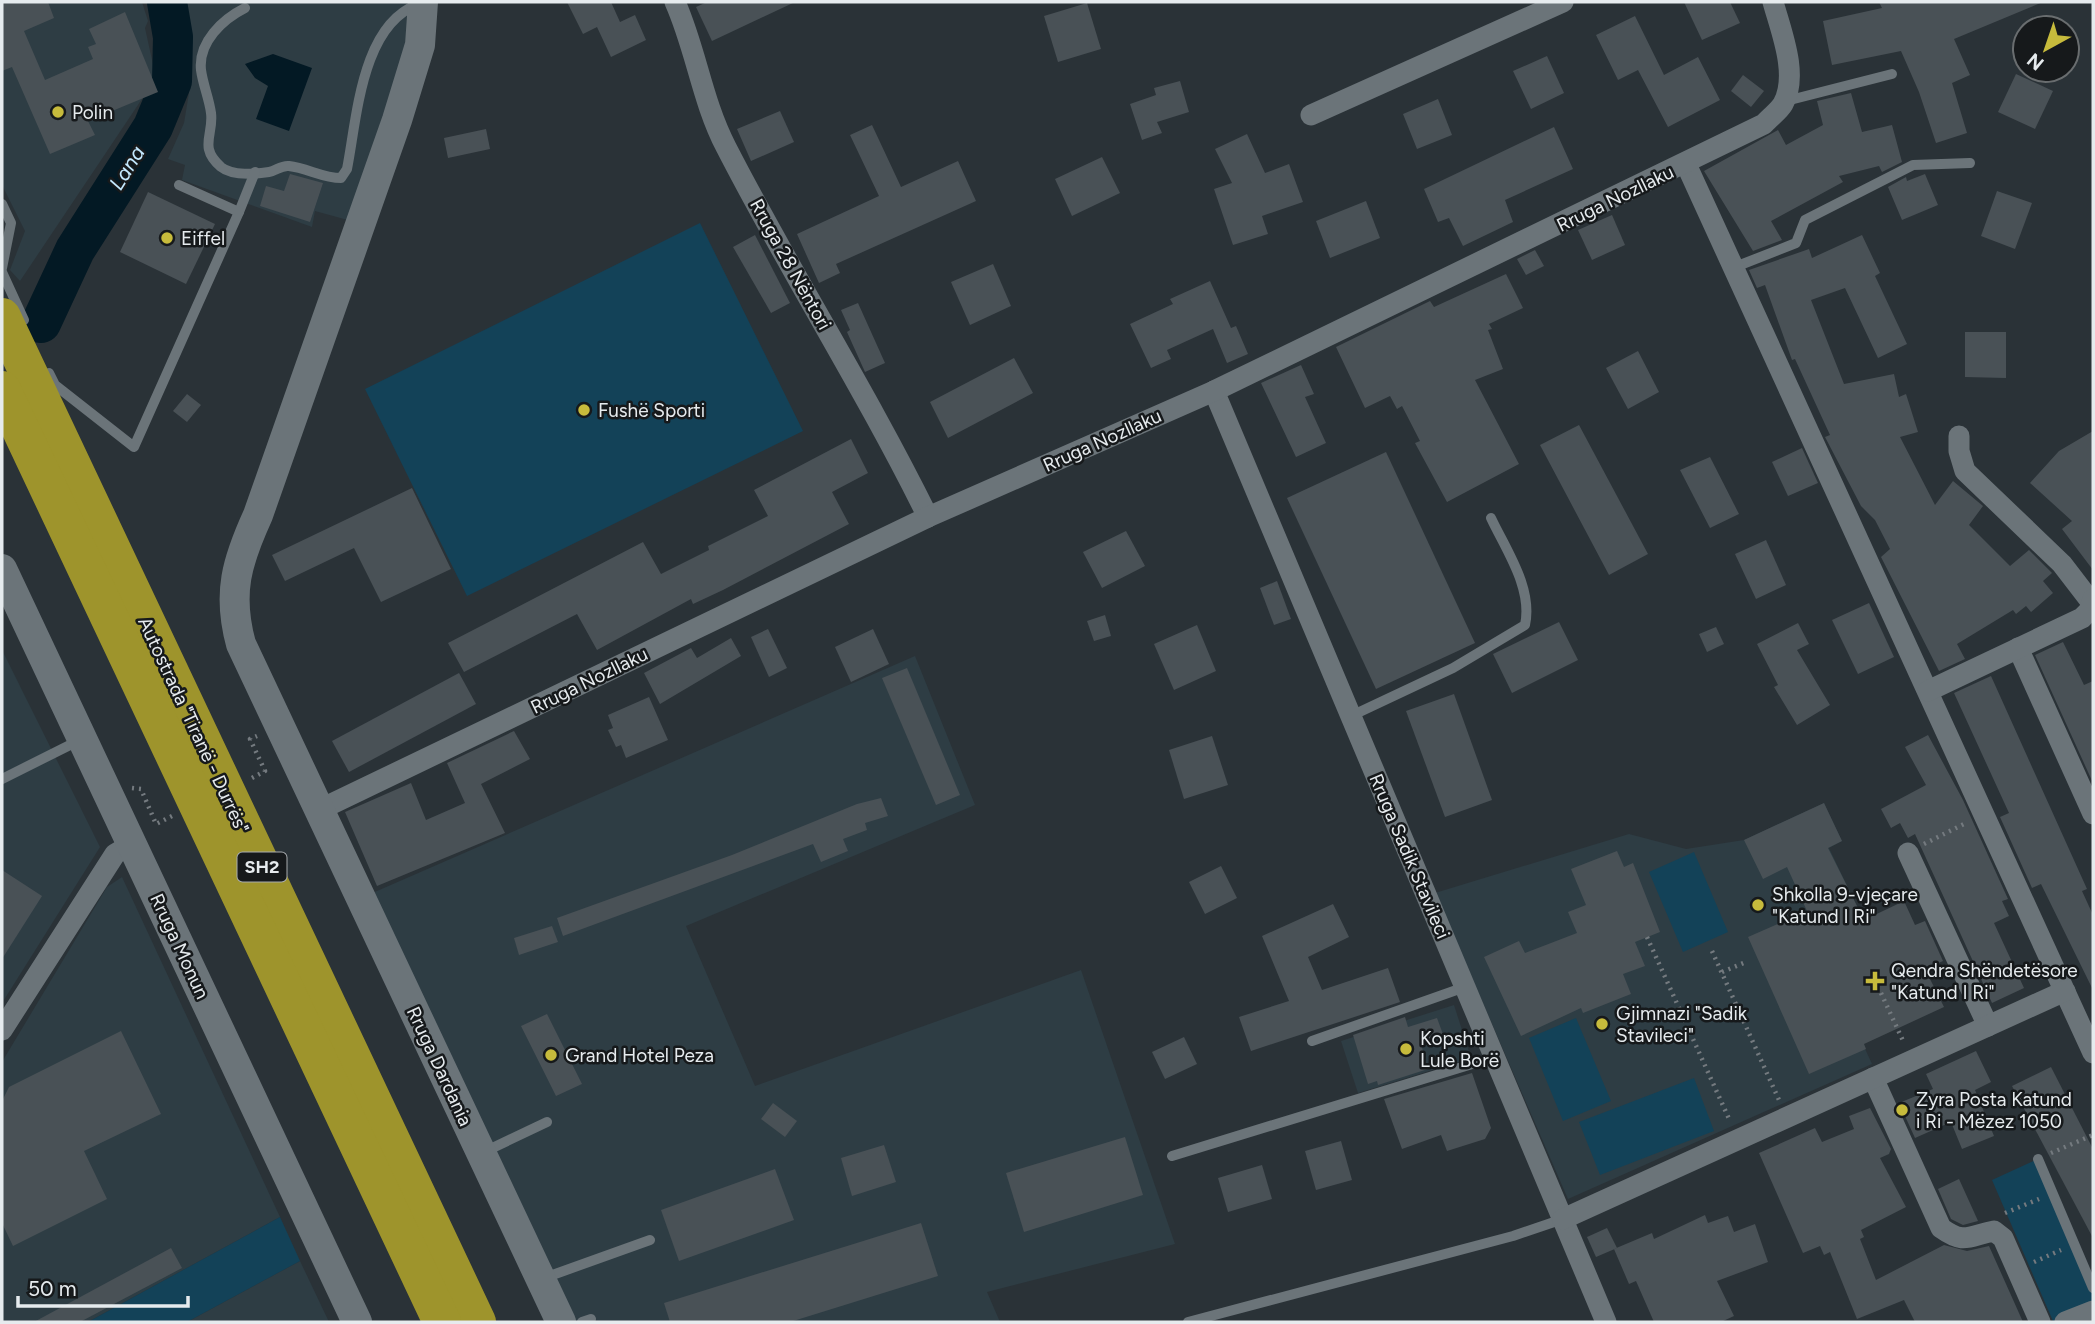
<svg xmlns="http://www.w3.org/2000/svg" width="2095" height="1324" viewBox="0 0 2095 1324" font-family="Figtree,sans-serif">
	<rect width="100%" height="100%" fill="#2a3237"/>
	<g fill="#2e3d44">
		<polygon points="2,2 142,2 148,21 145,28 156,78 20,281 10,270 25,231 2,185"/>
		<polygon points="181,2 409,2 412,28 355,222 315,211 312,227 182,180 185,165 168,159 184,123 189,93"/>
		<polygon points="2,650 100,847 2,1003"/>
		<polygon points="915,656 975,805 686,926 755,1086 1081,970 1175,1244 987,1292 1000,1322 561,1322 361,898"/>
		<polygon points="1824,803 1842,841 1829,848 1883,961 1850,1016 1872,1064 1568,1199 1435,893 1629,834 1686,849 1744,840"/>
		<polygon points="122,877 280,1217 88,1322 2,1322 2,1062 107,887"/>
		<polygon points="1454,1005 1471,1058 1358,1093 1341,1041"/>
		<polygon points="300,1261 329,1322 187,1322"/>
	</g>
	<g fill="#134258">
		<polygon points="700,223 803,431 467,596 365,389"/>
		<polygon points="1694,852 1728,932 1683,952 1649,872"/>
		<polygon points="1576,1018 1611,1101 1563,1121 1529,1038"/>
		<polygon points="1694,1078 1714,1131 1600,1175 1579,1122"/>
		<polygon points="2038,1159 2093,1288 2093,1304 2053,1321 1992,1180"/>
		<polygon points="280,1217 300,1261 187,1322 88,1322"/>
	</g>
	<polygon fill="#031924" points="273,54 312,68 289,131 256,119 268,86 255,78 245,64"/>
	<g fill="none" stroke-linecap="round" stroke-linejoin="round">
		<polyline stroke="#031924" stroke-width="40" points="41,323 75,250 153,127 172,81 173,37 167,2"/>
	</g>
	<g fill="#495156">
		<polygon points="2,2 48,2 54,18 24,31 45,80 93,59 88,47 96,44 89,29 125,12 158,92 88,121 95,135 50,154 12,67 2,71"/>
		<polygon points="567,2 611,2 620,22 635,15 646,40 611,57 597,27 583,34"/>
		<polygon points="707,2 795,2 712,41 696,7"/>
		<polygon points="1684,2 1730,2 1740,23 1702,40"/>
		<polygon points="1879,2 2043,2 1954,39 1970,75 1952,83 1967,133 1936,143 1919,92 1901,51 1832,65 1823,21 1882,8"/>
		<polygon points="1087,3 1101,49 1058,62 1044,16"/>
		<polygon points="1635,16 1664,75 1698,57 1720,100 1668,127 1638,70 1618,80 1596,35"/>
		<polygon points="1547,56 1564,93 1531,109 1513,71"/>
		<polygon points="2016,74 2053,91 2035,129 1998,112"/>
		<polygon points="1743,75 1764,91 1751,107 1731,91"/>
		<polygon points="1180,81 1189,112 1157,122 1162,133 1142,140 1130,104 1156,95 1154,88"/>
		<polygon points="1851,93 1862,132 1892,125 1902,162 1882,172 1879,166 1839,176 1843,182 1771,221 1782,240 1753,251 1704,171 1778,130 1786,145 1823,125 1817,101"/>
		<polygon points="1438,99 1452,135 1417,149 1403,114"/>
		<polygon points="780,111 794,142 751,161 737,129"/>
		<polygon points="872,125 901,187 958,161 976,201 836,264 840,273 819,283 797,234 879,196 850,135"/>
		<polygon points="1554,127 1573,169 1505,200 1513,222 1463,246 1449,218 1438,222 1424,189"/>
		<polygon points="486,129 490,149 448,158 444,138"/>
		<polygon points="1247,134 1265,173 1289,164 1303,202 1262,216 1268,234 1233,245 1214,189 1232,183 1215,149"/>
		<polygon points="1102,157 1120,193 1072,216 1055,179"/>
		<polygon points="290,174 323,183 310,222 260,206 266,186 284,191"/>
		<polygon points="1925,174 1938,205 1902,220 1888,187 1906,177 1907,181"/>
		<polygon points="1997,191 2032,203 2015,249 1981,236"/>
		<polygon points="148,192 215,224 186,284 120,252"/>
		<polygon points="1366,201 1380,238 1330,258 1316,221"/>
		<polygon points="1612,215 1625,245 1592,260 1578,230"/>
		<polygon points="755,235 790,303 771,313 733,247"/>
		<polygon points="1862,235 1880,273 1875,276 1907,344 1878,358 1845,288 1811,300 1844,384 1894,374 1899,397 1906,394 1918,432 1900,437 1935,505 1953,481 1983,506 1969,525 2010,566 2029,550 2052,573 2043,581 2053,593 2031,612 2026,606 2016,614 2013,610 1957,644 1965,659 1939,671 1881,557 1890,549 1875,520 1861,506 1825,437 1830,435 1795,359 1792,360 1765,285 1757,288 1749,270 1809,249 1812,258"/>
		<polygon points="1535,250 1544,266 1526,275 1517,259"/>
		<polygon points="993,264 1011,306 970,325 951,282"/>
		<polygon points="1506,274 1523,308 1489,324 1492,329 1488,330 1503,369 1475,380 1519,464 1447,502 1415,443 1420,441 1402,406 1397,409 1390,396 1365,408 1336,347 1430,301 1434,307"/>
		<polygon points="1210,281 1231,328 1236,326 1248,354 1227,363 1213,329 1167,350 1171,359 1151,368 1130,324 1173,304 1170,299"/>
		<polygon points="858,303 885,363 865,372 847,332 850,330 841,310"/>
		<polygon points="1965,332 2006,332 2006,378 1965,377"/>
		<polygon points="1638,351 1659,392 1628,409 1606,368"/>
		<polygon points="1014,358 1033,393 948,438 930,402"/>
		<polygon points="1301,365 1314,394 1305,397 1326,443 1296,457 1261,383"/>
		<polygon points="187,394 201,405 187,422 173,411"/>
		<polygon points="1579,425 1648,554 1609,575 1540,445"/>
		<polygon points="2093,431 2093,570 2062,529 2072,521 2030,483 2059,451"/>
		<polygon points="851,439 868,473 832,492 849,524 723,590 693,604 691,599 597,650 577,614 464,672 448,643 643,542 661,574 709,550 708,546 768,516 754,490"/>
		<polygon points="1802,448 1818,483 1788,496 1772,462"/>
		<polygon points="1386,452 1475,643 1376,689 1287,498"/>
		<polygon points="1710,457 1739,514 1710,528 1680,470"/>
		<polygon points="412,488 451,569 381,602 354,548 285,581 272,555"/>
		<polygon points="1126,531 1145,566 1102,588 1083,552"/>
		<polygon points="1766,540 1786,585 1756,599 1735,554"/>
		<polygon points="1277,581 1291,619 1274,625 1260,588"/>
		<polygon points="1869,603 1894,657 1858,674 1832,620"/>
		<polygon points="1105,615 1111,636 1094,641 1087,621"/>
		<polygon points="1559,622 1578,660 1512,693 1493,654"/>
		<polygon points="1798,623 1809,644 1797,650 1830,705 1797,725 1774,687 1778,685 1757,644"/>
		<polygon points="1197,625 1216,671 1174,690 1154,644"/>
		<polygon points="1716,627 1724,644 1707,652 1699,634"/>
		<polygon points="768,629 787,668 769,677 751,637"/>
		<polygon points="873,629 889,664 851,682 835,647"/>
		<polygon points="731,638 741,656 660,704 644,673 691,648 697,658"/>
		<polygon points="2063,642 2084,685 2093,681 2093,783 2035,655"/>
		<polygon points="907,668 960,795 936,805 882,678"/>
		<polygon points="459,673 476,704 349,772 332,741"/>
		<polygon points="1991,676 2087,889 2082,891 2093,915 2093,990 2041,884 2032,888 2000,817 2009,813 1954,693"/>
		<polygon points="1454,694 1492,800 1445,817 1406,711"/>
		<polygon points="649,697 668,740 626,758 621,745 616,747 608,730 613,728 608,715"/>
		<polygon points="514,731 530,759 481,784 505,833 377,886 345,812 411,783 426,820 465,803 447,763"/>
		<polygon points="1928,735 1963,800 2008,899 2002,901 2009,916 1994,923 2024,988 1992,1003 1915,834 1908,838 1900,823 1891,828 1881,809 1926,785 1905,747"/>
		<polygon points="1212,736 1228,785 1184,799 1169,750"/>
		<polygon points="881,798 888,816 865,823 867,830 843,839 848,851 821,862 813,844 563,936 557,918 732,855 857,804"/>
		<polygon points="1824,803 1842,841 1828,848 1864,920 1904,901 1915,925 1925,921 1943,961 1925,969 1944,1007 1864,1044 1866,1049 1809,1074 1748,937 1807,911 1787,867 1763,879 1744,840"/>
		<polygon points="1617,851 1624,867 1633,863 1660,932 1635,942 1645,966 1623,974 1631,994 1583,1013 1581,1008 1521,1036 1484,957 1519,941 1525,953 1577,933 1568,912 1586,905 1571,869"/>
		<polygon points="1221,866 1237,898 1205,914 1189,882"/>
		<polygon points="2,870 42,896 2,959"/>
		<polygon points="1333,904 1349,937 1308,957 1322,990 1388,968 1400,1002 1251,1051 1239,1017 1289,1001 1262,936"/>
		<polygon points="552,926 558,942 519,955 514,938"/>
		<polygon points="547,1014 582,1084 556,1096 521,1026"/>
		<polygon points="1405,1017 1408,1027 1437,1018 1444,1037 1421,1044 1428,1069 1378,1085 1377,1081 1368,1084 1353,1035"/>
		<polygon points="121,1031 161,1114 84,1151 107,1199 13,1246 2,1223 2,1101 9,1087"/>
		<polygon points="1184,1037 1197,1064 1165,1079 1152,1052"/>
		<polygon points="1976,1051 1991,1082 1975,1090 1994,1136 1962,1149 1951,1122 1915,1138 1899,1103 1933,1089 1926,1074"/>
		<polygon points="2051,1067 2093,1149 2093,1238 2012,1086"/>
		<polygon points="1472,1073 1491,1128 1485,1139 1447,1151 1441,1135 1402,1149 1384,1099"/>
		<polygon points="773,1103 797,1121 785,1137 761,1119"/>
		<polygon points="1870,1108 1891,1149 1889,1154 1880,1158 1906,1207 1861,1230 1864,1237 1860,1239 1876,1280 1944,1245 1967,1251 1989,1246 2023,1322 1915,1322 1904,1300 1857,1319 1830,1252 1824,1255 1820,1246 1803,1253 1759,1153 1815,1128 1822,1142 1854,1129 1849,1116"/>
		<polygon points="1125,1137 1143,1195 1024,1232 1006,1173"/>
		<polygon points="1341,1141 1352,1180 1316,1190 1305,1151"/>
		<polygon points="884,1145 896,1182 852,1196 841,1158"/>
		<polygon points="1262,1165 1272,1199 1228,1212 1218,1178"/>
		<polygon points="775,1169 794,1220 679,1261 661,1210"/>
		<polygon points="1959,1179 1974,1212 1978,1221 1963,1225 1951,1219 1938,1189"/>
		<polygon points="1705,1215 1708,1223 1728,1216 1734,1232 1755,1224 1768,1262 1717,1281 1734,1316 1721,1322 1654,1322 1636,1281 1629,1284 1614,1249 1652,1233 1654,1239"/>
		<polygon points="921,1223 938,1276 790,1322 670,1322 664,1303"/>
		<polygon points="1607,1228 1617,1248 1596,1257 1587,1237"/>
		<polygon points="171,1248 182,1268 80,1322 34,1322"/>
	</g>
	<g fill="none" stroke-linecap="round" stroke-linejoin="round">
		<g stroke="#747a7f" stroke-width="4.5" stroke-dasharray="2 5" stroke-linecap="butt">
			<polyline points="252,778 265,771 250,739 257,736"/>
			<polyline points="132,788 141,789 156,824 172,816"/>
			<polyline points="1924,844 1966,823"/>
			<polyline points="1647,937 1730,1121"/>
			<polyline points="1712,951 1779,1100"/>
			<polyline points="1722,972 1746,962"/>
			<polyline points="1881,993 1904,1043"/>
			<polyline points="1450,1040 1465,1035"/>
			<polyline points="2051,1153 2093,1135"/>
			<polyline points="2005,1213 2039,1199"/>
			<polyline points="2034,1262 2061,1250"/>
		</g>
		<g stroke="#6b7479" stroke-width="10">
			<path d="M245,8C223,19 198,42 201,70C203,85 209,98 211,113C214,135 198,147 221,167C232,176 256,174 269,172C276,171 281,165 289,166C307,168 323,178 341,178L347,169C357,119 361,24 419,4"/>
			<polyline points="1786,101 1892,74"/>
			<polyline points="2,204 11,223 2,268"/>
			<polyline points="239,212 255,172"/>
			<polyline points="1735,267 1796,243 1805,220 1913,165 1970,163"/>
			<polyline points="2,272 24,320"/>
			<polyline points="49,373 55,385 134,447 239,212 179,185"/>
			<path d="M1351,716L1453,668L1525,625C1533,588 1506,550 1491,518"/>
			<polyline points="2,779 80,740"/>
			<polyline points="1312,1041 1465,987"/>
			<polyline points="484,1152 547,1122"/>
			<polyline points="1172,1156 1495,1057"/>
			<polyline points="2038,1159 2093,1288"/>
			<polyline points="544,1278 650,1240"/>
			<polyline points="582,1322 591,1319"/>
			<polyline points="1188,1322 1513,1236 1563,1219"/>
		</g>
		<g stroke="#6b7479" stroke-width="21">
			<path d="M675,2C696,49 702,101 726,147C790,272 866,391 928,517"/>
			<polyline points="1311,115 1563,2"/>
			<polyline points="1686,164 2093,1053"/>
			<polyline points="1214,391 1606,1322"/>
			<polyline points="1959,436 1959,451 1965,471 2062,564 2092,603"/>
			<polyline points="2018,648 2093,814"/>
			<polyline points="1928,691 2082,618 2089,611 2093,599"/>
			<path d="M319,810L928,517L1214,391L1764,124C1770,117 1779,111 1783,104C1799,75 1781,31 1773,2"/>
			<polyline points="1908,853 1988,1026"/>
			<polyline points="2,1030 115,854 132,844"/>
			<path d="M1873,1078L1941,1228C1965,1245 1968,1236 1994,1231L2003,1238L2040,1322"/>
			<polyline points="1563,1219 2065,991"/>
			<polyline points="2065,1322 2093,1311"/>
		</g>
		<g stroke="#6b7479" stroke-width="30">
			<path d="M423,2L420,45L397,120L258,515C237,561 227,593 241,644L561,1322"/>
			<polyline points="2,569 357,1322"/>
		</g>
		<g stroke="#9e942c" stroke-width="38">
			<polyline points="2,317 477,1322"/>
			<polyline points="2,390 442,1322"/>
		</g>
	</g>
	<g fill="#c7bb3c" stroke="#16191b" stroke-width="2.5">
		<circle cx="58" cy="112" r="7"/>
		<circle cx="167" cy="238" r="7"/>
		<circle cx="584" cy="410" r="7"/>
		<circle cx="1758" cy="905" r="7"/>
		<path d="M1871.5 970.5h7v7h7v7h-7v7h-7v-7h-7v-7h7z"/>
		<circle cx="1602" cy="1024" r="7"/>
		<circle cx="1406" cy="1049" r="7"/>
		<circle cx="551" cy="1055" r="7"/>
		<circle cx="1902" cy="1110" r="7"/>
	</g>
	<g text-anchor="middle" stroke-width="5" stroke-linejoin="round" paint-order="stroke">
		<rect fill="#16191b" stroke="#a8acaf" stroke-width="2" x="237.5" y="852.5" width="49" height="29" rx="5"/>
		<g font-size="18" font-weight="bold" fill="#e6ebee">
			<text x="262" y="873">SH2</text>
		</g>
		<g font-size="19" fill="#e6ebee" stroke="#16191b" text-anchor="start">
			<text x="72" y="119">Polin</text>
			<text x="181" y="245">Eiffel</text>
			<text x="598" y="417">Fushë Sporti</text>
			<text x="1772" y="901">Shkolla 9-vjeçare<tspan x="1772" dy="22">"Katund I Ri"</tspan></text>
			<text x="1891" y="977">Qendra Shëndetësore<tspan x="1891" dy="22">"Katund I Ri"</tspan></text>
			<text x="1616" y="1020">Gjimnazi "Sadik<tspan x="1616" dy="22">Stavileci"</tspan></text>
			<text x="1420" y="1045">Kopshti<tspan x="1420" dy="22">Lule Borë</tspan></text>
			<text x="565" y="1062">Grand Hotel Peza</text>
			<text x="1916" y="1106">Zyra Posta Katund<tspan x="1916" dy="22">i Ri - Mëzez 1050</tspan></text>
		</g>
		<g font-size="19" fill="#e6ebee" stroke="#16191b">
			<text transform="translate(1615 198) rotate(-26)" y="7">Rruga Nozllaku</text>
			<text transform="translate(791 264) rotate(61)" y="7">Rruga 28 Nëntori</text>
			<text transform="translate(1102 440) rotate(-24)" y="7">Rruga Nozllaku</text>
			<text transform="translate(589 680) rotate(-26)" y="7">Rruga Nozllaku</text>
			<text transform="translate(194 725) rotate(65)" y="7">Autostrada "Tiranë - Durrës"</text>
			<text transform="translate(1410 856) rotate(67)" y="7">Rruga Sadik Stavileci</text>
			<text transform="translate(180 946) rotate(65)" y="7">Rruga Monun</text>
			<text transform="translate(440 1066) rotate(65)" y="7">Rruga Dardania</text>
		</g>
		<g font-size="21" font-style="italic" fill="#c4e9fe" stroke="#16191b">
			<text transform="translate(127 168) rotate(-58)" y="7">Lana</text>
		</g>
	</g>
	<rect width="2095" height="1324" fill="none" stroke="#e6ebee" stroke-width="7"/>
	<g transform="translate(2046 49) rotate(220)"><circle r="33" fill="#16191b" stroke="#696d6f" stroke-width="2"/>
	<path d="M0-5L12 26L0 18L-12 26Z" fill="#c7bb3c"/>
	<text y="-10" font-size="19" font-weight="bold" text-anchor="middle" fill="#e6ebee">N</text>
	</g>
	<path d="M18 1296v10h170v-10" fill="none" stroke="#e6ebee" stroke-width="3.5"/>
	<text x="28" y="1296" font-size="21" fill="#e6ebee" stroke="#16191b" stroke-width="5" paint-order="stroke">50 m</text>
</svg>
